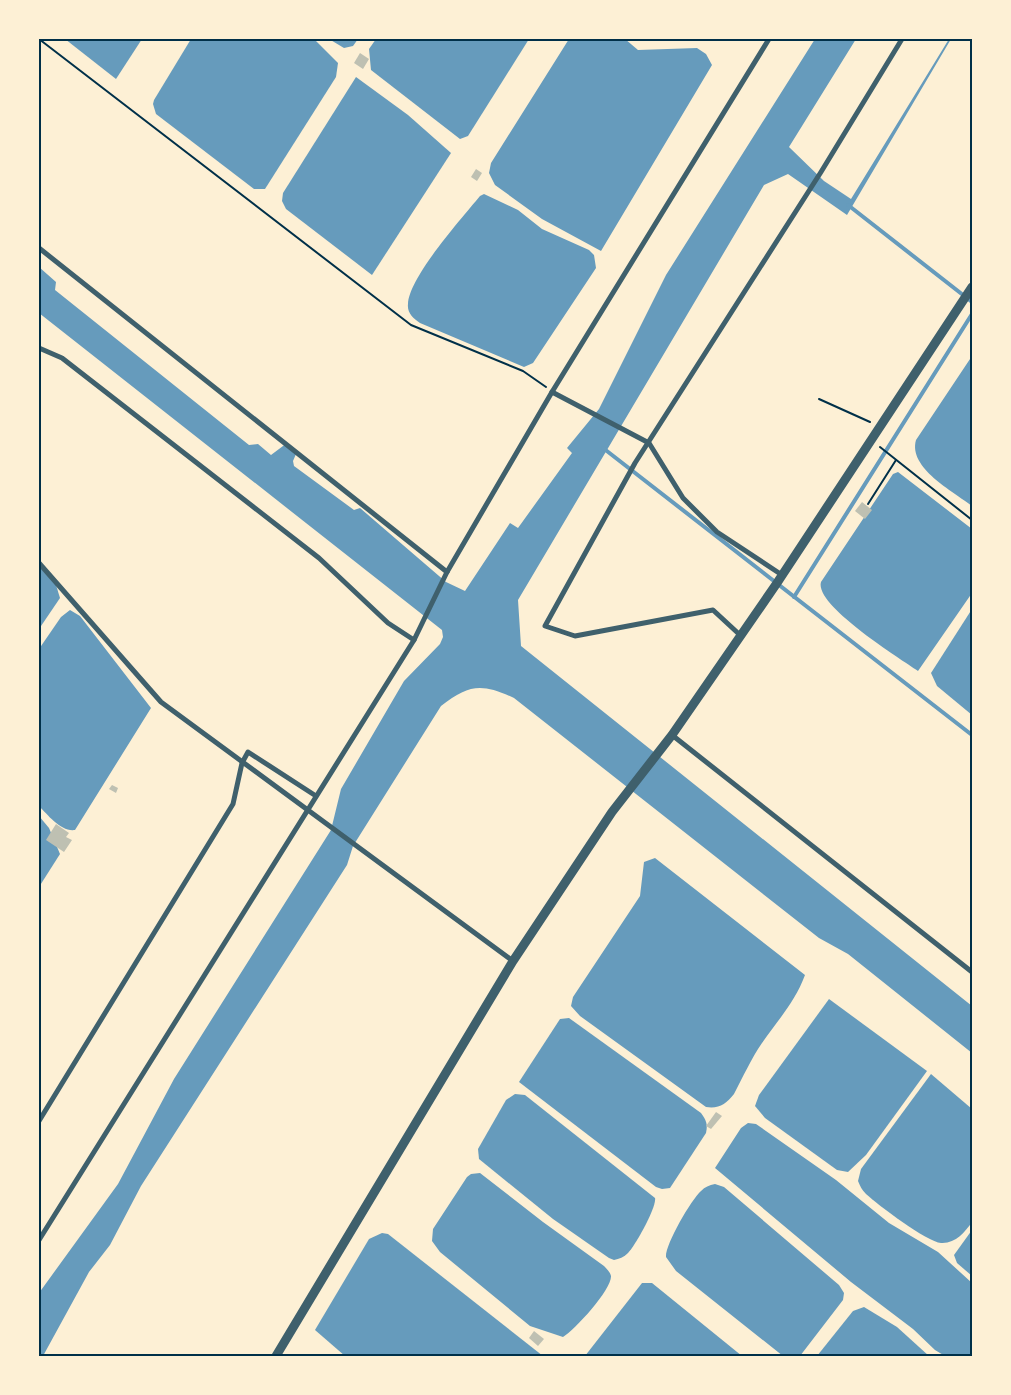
<svg xmlns="http://www.w3.org/2000/svg" width="1011" height="1395" viewBox="0 0 1011 1395" font-family="Cabin,sans-serif">
	<rect width="100%" height="100%" fill="#fdf0d5"/>
	<g fill="#669bbc">
		<polygon points="65,39 142,39 116,79"/>
		<polygon points="191,39 314,39 338,63 336,77 265,189 254,189 156,114 153,104 154,100"/>
		<polygon points="329,39 358,39 353,46 344,48"/>
		<polygon points="376,39 529,39 468,136 460,139 371,70 369,49"/>
		<polygon points="569,39 625,39 638,50 697,48 706,54 712,65 601,251 542,219 495,185 489,173 491,163"/>
		<path d="M815,39H856L789,147L824,181L851,199L949,39H951L847,215L788,174L764,185L518,600L521,646L972,1006V1053L848,954L819,938L514,698C482,683 469,684 441,706L353,846L347,865L141,1186L110,1245L89,1272L43,1356H39V1293L118,1184L174,1079L331,830L341,789L404,681L440,644L443,637L442,630L39,313V267L56,282L55,290L249,445L258,444L271,455L287,443L296,454L293,461L294,466L354,510L360,508L446,582L465,591L510,523L518,528L572,453L567,448L599,409L666,275Z"/>
		<polygon points="356,77 408,115 451,153 372,275 286,209 282,201 283,193"/>
		<path d="M484,194L518,210L542,229L589,250L594,255L596,268L533,363L524,367L420,323C413,318 407,313 408,304C409,277 462,218 480,196Z"/>
		<path d="M972,356V506C953,491 908,468 916,440Z"/>
		<path d="M898,472L972,529V593L918,671C899,658 814,605 821,582L893,474Z"/>
		<polygon points="39,566 56,585 60,598 39,629"/>
		<polygon points="972,609 972,715 937,686 931,673"/>
		<path d="M70,610L80,616L151,708L75,830C61,832 48,815 39,806V649L61,617Z"/>
		<polygon points="39,816 49,828 60,854 39,887"/>
		<path d="M655,858L805,975C795,1002 778,1020 762,1043C751,1059 743,1077 734,1094C726,1104 719,1109 706,1107L580,1016L571,1006L573,997L640,896L644,862Z"/>
		<polygon points="829,999 927,1071 866,1155 848,1172 837,1170 765,1118 755,1106 759,1095"/>
		<path d="M569,1018L701,1113C706,1120 708,1124 706,1133L670,1188L662,1189L656,1187L519,1082L560,1019Z"/>
		<path d="M931,1074L972,1109V1222C965,1232 955,1244 941,1243C927,1242 878,1205 866,1194C862,1190 860,1186 858,1181L861,1169Z"/>
		<path d="M515,1094L525,1095L655,1198C657,1207 635,1246 628,1253C624,1257 619,1259 614,1260L609,1258L553,1219L479,1159L478,1149L506,1100Z"/>
		<polygon points="748,1123 756,1124 836,1180 889,1223 938,1252 972,1283 972,1356 945,1356 935,1350 913,1329 851,1282 715,1168 741,1128"/>
		<path d="M480,1173L543,1222L604,1266C607,1269 610,1272 611,1276C612,1289 575,1330 563,1337L530,1326L440,1252L432,1241L433,1229L467,1177L471,1174Z"/>
		<path d="M715,1184L724,1187L839,1285L844,1293L843,1300L800,1356H783L676,1271L666,1257C665,1245 691,1200 701,1191C705,1187 709,1185 715,1184Z"/>
		<polygon points="972,1230 972,1276 957,1263 954,1255"/>
		<polygon points="382,1233 388,1234 543,1356 345,1356 315,1330 369,1239"/>
		<polygon points="642,1283 652,1283 742,1356 585,1356"/>
		<polygon points="864,1307 897,1327 929,1356 817,1356 853,1311"/>
	</g>
	<g fill="none" stroke-linecap="round" stroke-linejoin="round">
		<g stroke="#669bbc" stroke-width="4">
			<polyline points="848,205 972,302"/>
			<polyline points="603,448 972,735"/>
			<polyline points="794,597 972,314"/>
		</g>
	</g>
	<g fill="#bec0b2">
		<polygon points="360,53 369,59 363,69 354,63"/>
		<polygon points="476,169 482,173 477,181 471,177"/>
		<polygon points="862,502 872,510 865,519 855,511"/>
		<polygon points="112,785 118,788 116,793 109,789"/>
		<polygon points="56,824 69,833 66,837 72,840 64,852 46,840"/>
		<polygon points="716,1112 722,1116 711,1129 706,1126"/>
		<polygon points="534,1331 544,1339 538,1346 529,1338"/>
	</g>
	<g fill="none" stroke-linecap="round" stroke-linejoin="round">
		<g stroke="#003049" stroke-width="2">
			<polyline points="39,39 411,325 523,371 546,387"/>
			<polyline points="819,399 870,422"/>
			<polyline points="880,447 972,520"/>
			<polyline points="868,504 896,460"/>
		</g>
		<g stroke="#3f606c" stroke-width="5">
			<polyline points="39,248 447,572"/>
			<polyline points="39,348 62,358 319,558 388,623 414,640"/>
			<polyline points="552,392 649,443 683,498 717,532 782,575"/>
			<polyline points="39,563 161,702 513,961"/>
			<polyline points="740,635 713,610 575,636 545,626 635,463 821,172 902,39"/>
			<polyline points="672,735 972,972"/>
			<polyline points="39,1121 233,804 242,763 248,752 316,796"/>
			<polyline points="39,1240 414,640 447,572 552,392 769,39"/>
		</g>
		<polyline stroke="#3f606c" stroke-width="9" points="276,1356 513,961 612,812 672,735 777,583 972,287"/>
	</g>
	<rect width="1011" height="1395" fill="none" stroke="#fdf0d5" stroke-width="80"/>
	<rect x="40" y="40" width="931" height="1315" fill="none" stroke="#003049" stroke-width="2"/>
</svg>
